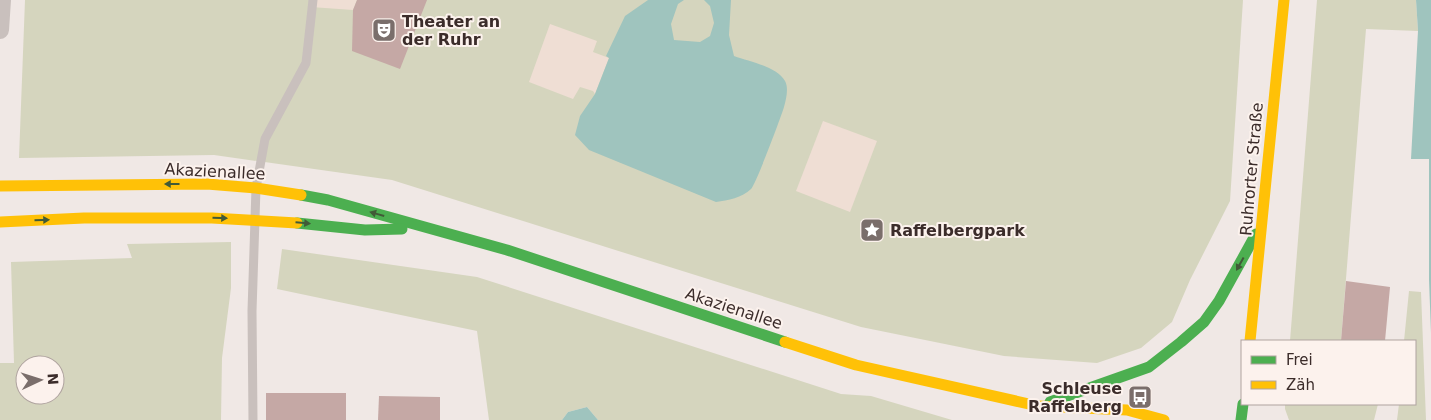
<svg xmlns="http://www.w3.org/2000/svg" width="1431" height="420" viewBox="0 0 1431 420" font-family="'DejaVu Sans',sans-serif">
	<rect width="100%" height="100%" fill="#f0e8e5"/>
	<g fill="#d5d5be" fill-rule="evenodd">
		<polygon points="25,0 1243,0 1230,201 1190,280 1172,322 1141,348 1097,363 1004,356 861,327 392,180 214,155 19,158"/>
		<polygon points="1317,0 1416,0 1418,31 1366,29 1341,341 1290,341"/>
		<path d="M231,242V288L222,358L221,420H0V363H14L11,262L132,258L127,244ZM25,365H55V395H25Z"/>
		<polygon points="282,249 477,277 841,394 871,396 952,420 598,420 587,407 568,412 562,420 489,420 477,331 277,289"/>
		<polygon points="1409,291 1421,292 1426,420 1397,420 1399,404 1415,404 1415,341 1404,341"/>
		<polygon points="1285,404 1378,404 1374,420 1289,420 1285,409"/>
	</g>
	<g fill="#efded4">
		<polygon points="313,0 357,0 353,10 311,7"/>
		<polygon points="550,24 597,41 593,52 609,58 595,94 593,91 580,87 573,99 529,82"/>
		<polygon points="823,121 877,141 850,212 796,191"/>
	</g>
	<g fill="#9fc4be">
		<path d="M648,0H684L678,4L671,24L674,40L700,42L710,36L714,23L710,6L704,0H731L729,35L734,56C750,62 776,66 785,81C789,88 786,100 784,107C781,117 756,184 751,189C742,198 728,200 716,202L589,150L575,135L580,116L595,94L609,58L606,56L625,16Z"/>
		<polygon points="1416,0 1431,0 1431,333 1429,280 1429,159 1411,159 1418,31"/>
		<polygon points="587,407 598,420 562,420 568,412"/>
	</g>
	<g fill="#c5a8a5">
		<polygon points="357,0 427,0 400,69 352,51 353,10"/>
		<polygon points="1346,281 1390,287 1385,341 1341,341"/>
		<rect x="266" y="393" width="80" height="27"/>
		<polygon points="379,396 440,397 440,420 378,420"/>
	</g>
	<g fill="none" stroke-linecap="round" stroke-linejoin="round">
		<polyline stroke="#c9c0bd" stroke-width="9" points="253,420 252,311 256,188 265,139 306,63 313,0"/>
		<polyline stroke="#c9c0bd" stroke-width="18" points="0,30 2,0"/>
		<g stroke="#4caf50" stroke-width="11">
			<polyline points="301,195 328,200 507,250 785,342"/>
			<polyline points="297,223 365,230 402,229"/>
			<polyline points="1050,402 1149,367 1181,342 1204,322 1219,301 1256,234"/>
			<polyline points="1241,420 1243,404"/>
		</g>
		<g stroke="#ffc107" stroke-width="11">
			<polyline points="0,186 207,184 256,188 301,195"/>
			<polyline points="0,222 84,218 212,218 297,223"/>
			<polyline points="1250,341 1284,0"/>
			<polyline points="785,342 856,365 1038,406 1127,410 1164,420"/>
		</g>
	</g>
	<defs><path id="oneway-solid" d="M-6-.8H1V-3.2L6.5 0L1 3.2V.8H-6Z" transform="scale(1.25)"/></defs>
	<g fill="#415a37">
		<use href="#oneway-solid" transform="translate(172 184) rotate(-180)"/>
		<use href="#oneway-solid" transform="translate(377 214) rotate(-164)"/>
		<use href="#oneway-solid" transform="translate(220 218) rotate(2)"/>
		<use href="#oneway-solid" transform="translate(42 220) rotate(-2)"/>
		<use href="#oneway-solid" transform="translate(303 223) rotate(5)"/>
		<use href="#oneway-solid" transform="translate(1240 264) rotate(119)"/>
	</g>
	<defs>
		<g id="theatre-square" transform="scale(1.25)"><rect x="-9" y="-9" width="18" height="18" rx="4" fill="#7a6e6b" stroke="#fcf2ed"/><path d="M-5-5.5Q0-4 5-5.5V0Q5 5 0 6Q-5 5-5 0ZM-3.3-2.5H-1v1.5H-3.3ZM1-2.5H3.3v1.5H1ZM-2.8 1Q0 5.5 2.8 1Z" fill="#fff"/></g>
		<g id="sight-square" transform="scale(1.25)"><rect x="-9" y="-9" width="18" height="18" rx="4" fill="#7a6e6b" stroke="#fcf2ed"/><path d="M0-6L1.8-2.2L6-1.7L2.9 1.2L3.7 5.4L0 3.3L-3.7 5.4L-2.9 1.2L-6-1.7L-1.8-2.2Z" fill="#fff"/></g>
		<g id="bus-square" transform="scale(1.25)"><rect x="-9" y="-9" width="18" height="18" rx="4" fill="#7a6e6b" stroke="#fcf2ed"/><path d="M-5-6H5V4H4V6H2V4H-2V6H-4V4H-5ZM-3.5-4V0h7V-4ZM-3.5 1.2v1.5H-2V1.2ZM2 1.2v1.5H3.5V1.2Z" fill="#fff"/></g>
	</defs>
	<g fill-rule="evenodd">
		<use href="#theatre-square" x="384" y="30"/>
		<use href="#sight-square" x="872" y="230"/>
		<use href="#bus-square" x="1140" y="397"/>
	</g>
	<g text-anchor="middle" stroke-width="4" stroke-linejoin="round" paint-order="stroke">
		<g font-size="16" font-weight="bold" fill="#3b2c2a" stroke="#fcf2ed" text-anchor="start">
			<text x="402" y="27">Theater an<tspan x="402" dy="18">der Ruhr</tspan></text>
			<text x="890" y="236">Raffelbergpark</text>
			<text x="1122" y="394" text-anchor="end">Schleuse<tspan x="1122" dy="18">Raffelberg</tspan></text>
		</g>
		<g font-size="16" fill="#3b2c2a" stroke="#fcf2ed">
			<text transform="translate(1251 169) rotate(-85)" y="6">Ruhrorter Straße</text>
			<text transform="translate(215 171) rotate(3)" y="6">Akazienallee</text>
			<text transform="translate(734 308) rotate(18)" y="6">Akazienallee</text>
		</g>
	</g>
	<rect x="1241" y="340" width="175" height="65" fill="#fcf2ed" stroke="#afa39f"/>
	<rect x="1251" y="356" width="25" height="8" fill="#4caf50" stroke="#afa39f"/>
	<text x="1286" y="365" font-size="15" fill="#3b2c2a">Frei</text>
	<rect x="1251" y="381" width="25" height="8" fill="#ffc107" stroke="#afa39f"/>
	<text x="1286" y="390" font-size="15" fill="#3b2c2a">Zäh</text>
	<g transform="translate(40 380) rotate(86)"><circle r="24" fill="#fcf2ed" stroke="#afa39f"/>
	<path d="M0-4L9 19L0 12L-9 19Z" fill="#7a6e6b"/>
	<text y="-8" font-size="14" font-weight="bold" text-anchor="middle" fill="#3b2c2a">N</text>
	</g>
</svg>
